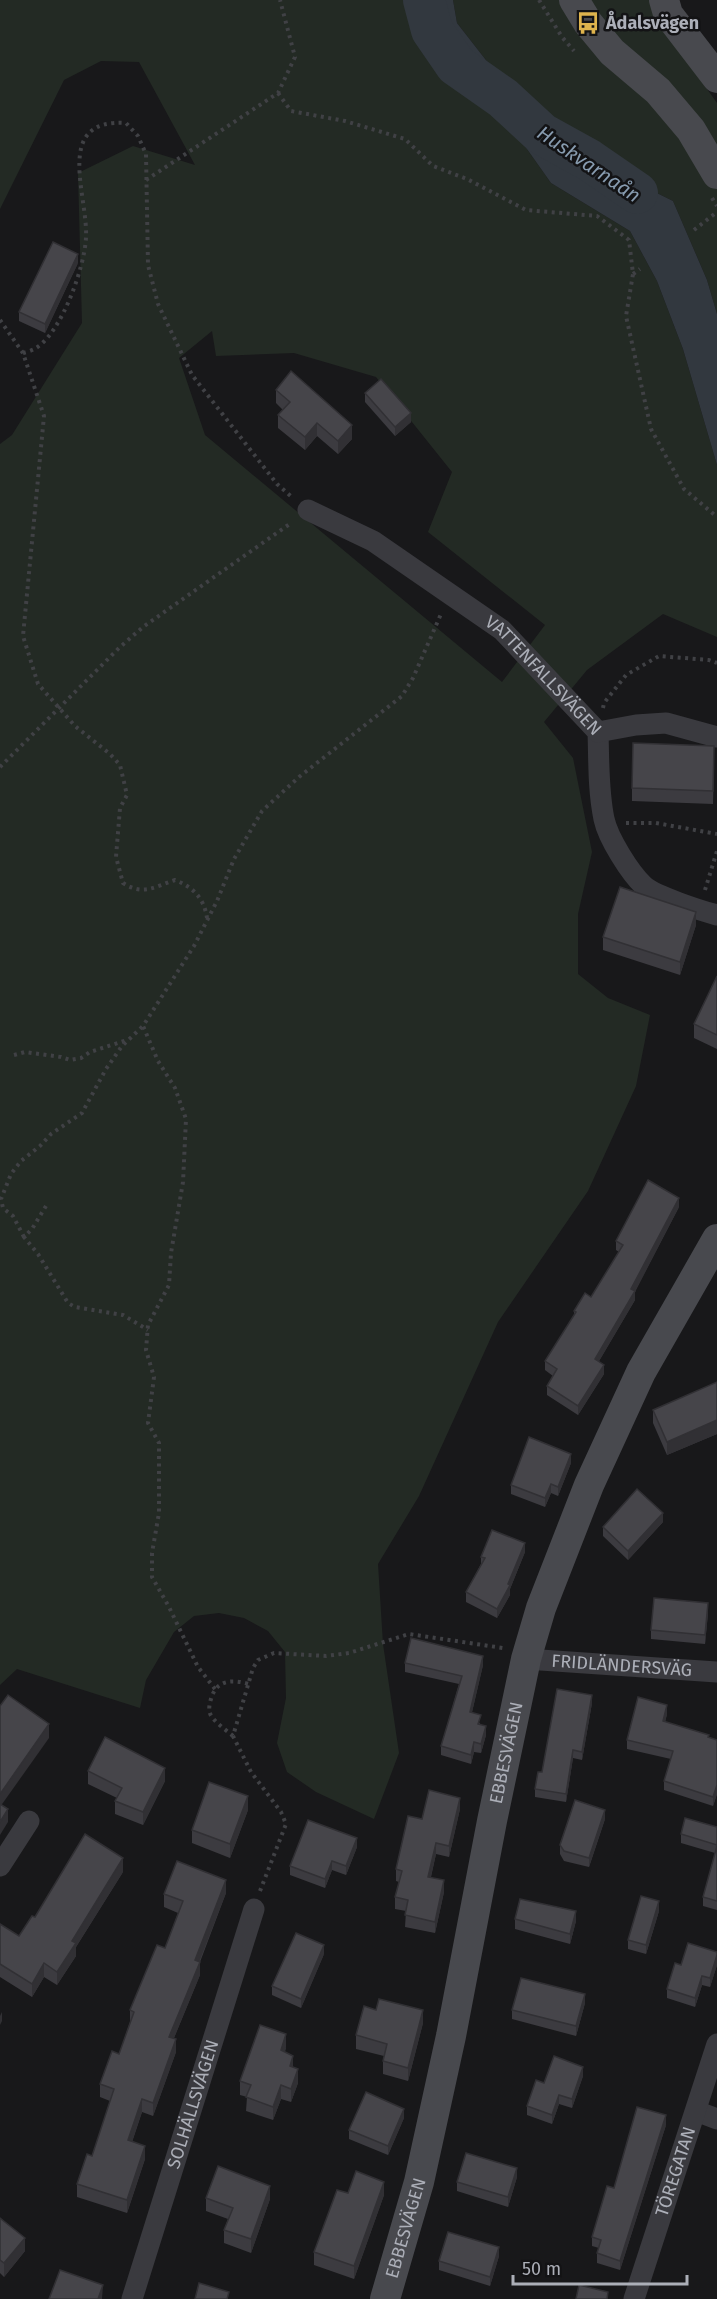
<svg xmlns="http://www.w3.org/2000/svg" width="717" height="2299" viewBox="0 0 717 2299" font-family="'Fira Sans',sans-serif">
	<rect width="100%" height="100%" fill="#18181a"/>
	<g fill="#232a24" fill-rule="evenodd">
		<path d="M0,0H422L463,86L522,142L551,183L630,231L657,281L683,349L717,465V637L663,614L587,670L544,722L573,758L592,852L578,914V974L608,998L650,1015L636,1086L588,1191L498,1322L419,1496L378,1564L383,1644L399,1753L374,1819L316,1792L287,1772L277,1743L286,1698L285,1652L268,1631L244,1618L219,1613L194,1616L174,1632L146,1680L140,1708L17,1669L0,1685V444L12,435L82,323L78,173L133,146L195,165L139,62L101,61L64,80L0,209ZM212,331L216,356L294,353L376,377L452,472L428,532L545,625L502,682L205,435L179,358Z"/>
		<polygon points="453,0 655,0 672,40 717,103 717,314 707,280 673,201 572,151 489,64 457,23"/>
	</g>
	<polygon fill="#32383f" points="422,0 453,0 457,23 489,64 572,151 673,201 707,280 717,314 717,465 683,349 657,281 630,231 551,183 522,142 463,86"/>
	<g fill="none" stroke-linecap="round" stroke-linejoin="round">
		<polyline stroke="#32383f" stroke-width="42" points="424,0 432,30 456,65 503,98 542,134 589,160 637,193"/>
		<g stroke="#404145" stroke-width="4" stroke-dasharray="3 4.5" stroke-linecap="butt">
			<polyline points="539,0 562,37 574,51"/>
			<polyline points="278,93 291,111 345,121 405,139 433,166 467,179 526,210 597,216 629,240 633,274 626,316 651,429 684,489 717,517"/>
			<polyline points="146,180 278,93 295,57 280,0"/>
			<polyline points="712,198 717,206"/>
			<polyline points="694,230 717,212"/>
			<polyline points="633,274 640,269"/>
			<path d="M0,320L23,353L44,416L23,636L38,684L75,726L110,754L120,765L127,795L120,808L116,857L123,883C143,896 154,887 175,880C193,887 204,898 207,918"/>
			<path d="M23,353C27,352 33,350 36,348C62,332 85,266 86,237C88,195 53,118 126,123L138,136L146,154L148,265L158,304L192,375L277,484L293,498"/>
			<polyline points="603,708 604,703 626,675 659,656 709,660 717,663"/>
			<polyline points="0,767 119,648 143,627 291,523"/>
			<polyline points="626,823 656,823 717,834"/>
			<polyline points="705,890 717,851"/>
			<polyline points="14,1055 25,1052 61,1057 70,1060 81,1058 90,1052 127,1040"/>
			<polyline points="46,1206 32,1229 24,1237 38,1254 68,1303 75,1307 123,1315 148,1330"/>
			<polyline points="24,1237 13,1216 3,1208 1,1199 11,1174 21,1161 40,1146 51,1134 82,1113 106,1069 122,1046 143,1026"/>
			<polyline points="215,1689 198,1667 169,1607 152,1577 152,1553 159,1513 159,1443 148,1423 154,1377 146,1350 148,1325 169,1285 171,1253 183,1182 186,1119 175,1088 158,1061 143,1026 194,946 217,901 234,859 262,811 299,777 402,696 413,678 441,614"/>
			<path d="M233,1736C226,1730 217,1724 212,1717C208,1712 209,1705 211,1699C216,1680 232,1679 249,1684"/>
			<polyline points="260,1891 286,1824 281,1812 251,1772 233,1736 253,1668 258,1660 274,1653 326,1656 349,1653 409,1634 503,1648"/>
		</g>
		<g stroke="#3a3a3f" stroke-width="21">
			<path id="s1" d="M308,510L373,541L502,630L598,732C599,761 598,790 604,819C608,838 630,873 644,886C655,896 702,911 717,915"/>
			<polyline points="598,732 636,725 666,723 717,737"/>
			<path id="s2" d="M526,1659L717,1672"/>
			<polyline points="0,1866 29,1821"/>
			<polyline points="696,2111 717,2119"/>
			<path id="s3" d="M132,2299L254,1909"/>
			<path id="s4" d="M634,2299L717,2044"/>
		</g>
		<g stroke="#48494e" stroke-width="30">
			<polyline points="574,0 588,23 612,52 658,91 691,130 717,174"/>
			<polyline points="664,0 668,14 717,78"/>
			<path id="s5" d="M385,2299L419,2182L451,2036L492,1821L526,1659L541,1608L589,1485L641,1372L717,1239"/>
		</g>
	</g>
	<g fill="#3c3b40">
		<polygon points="78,263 45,333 19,321 19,312"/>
		<polygon points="276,390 352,439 338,454 317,436 305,450 278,428 278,415 283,410 276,403"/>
		<polygon points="365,393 411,422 395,436 365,402"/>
		<polygon points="714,760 713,804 632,801 632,788"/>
		<polygon points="696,925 680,975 603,950 603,937"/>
		<polygon points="717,976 717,1049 694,1038 694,1024"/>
		<polygon points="679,1207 635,1291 635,1300 599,1361 604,1374 578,1415 547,1395 547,1386 553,1376 545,1370 545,1361 574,1315 574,1311 591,1297 619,1252 616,1250 616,1241"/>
		<polygon points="717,1382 717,1434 667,1455 653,1423 653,1410"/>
		<polygon points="571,1463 558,1496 551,1493 545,1507 511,1494 511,1485"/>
		<polygon points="663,1522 628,1560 603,1536 603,1527"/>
		<polygon points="525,1552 510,1589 510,1595 497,1618 466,1602 466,1592 481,1564 481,1557"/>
		<polygon points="708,1613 705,1644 651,1639 651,1630"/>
		<polygon points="405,1663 483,1665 472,1712 481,1725 486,1735 481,1753 474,1752 471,1764 441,1755 441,1746 459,1684 405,1672"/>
		<polygon points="592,1703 582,1760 573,1758 566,1802 535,1797 535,1789 542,1772"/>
		<polygon points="667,1714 665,1722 717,1740 717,1794 713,1806 664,1790 664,1781 671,1759 627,1749 627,1740"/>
		<polygon points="88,1771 165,1781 143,1825 115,1814 115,1801 117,1798 88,1784"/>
		<polygon points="460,1809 449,1857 436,1854 431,1877 444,1892 435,1933 405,1927 406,1911 395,1909 395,1897 399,1882 396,1881 396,1869 422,1819"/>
		<polygon points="248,1810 230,1858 192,1843 192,1830"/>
		<polygon points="605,1819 589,1867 564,1861 560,1854 560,1845"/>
		<polygon points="717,1827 717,1910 703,1906 703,1897 715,1853 681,1843 681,1834"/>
		<polygon points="357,1847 346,1875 332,1870 325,1888 290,1875 290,1866"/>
		<polygon points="123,1872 76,1947 76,1956 57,1985 44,1977 32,1997 0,1977 0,1924 19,1936 35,1917"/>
		<polygon points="226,1893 200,1962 200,1975 174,2038 176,2052 153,2116 142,2112 132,2142 145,2159 127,2213 77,2197 77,2184 92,2156 110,2101 100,2097 100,2084 119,2054 130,2022 130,2010 165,1948 178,1913 164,1907 164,1894"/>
		<polygon points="659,1911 646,1954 628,1949 628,1940"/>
		<polygon points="515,1919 576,1921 570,1944 515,1929"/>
		<polygon points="717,1952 717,1965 710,1987 702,1985 695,2007 667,1998 667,1989 681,1965"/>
		<polygon points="324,1954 301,2008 272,1995 272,1986"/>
		<polygon points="585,2003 576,2036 512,2019 512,2010"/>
		<polygon points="423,2023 408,2081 383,2074 383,2061 384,2056 356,2049 356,2035"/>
		<polygon points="286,2047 285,2052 293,2067 298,2083 291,2102 281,2099 273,2120 246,2111 247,2097 240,2095 240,2081"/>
		<polygon points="583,2076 572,2108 559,2104 552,2124 527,2115 527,2106 544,2083"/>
		<polygon points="404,2118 388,2155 349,2139 349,2130"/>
		<polygon points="666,2125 620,2270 597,2263 597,2253 599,2248 592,2246 592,2237 614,2188"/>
		<polygon points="517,2177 508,2207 457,2191 457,2182"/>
		<polygon points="348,2193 384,2195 354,2279 314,2265 314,2252"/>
		<polygon points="206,2198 270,2199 251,2253 224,2243 224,2230 228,2219 206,2211"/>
		<polygon points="0,2218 25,2251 4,2277 0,2273"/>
		<polygon points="499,2256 490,2286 439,2270 439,2261"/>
	</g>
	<g fill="#313034">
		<polygon points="78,254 78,263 45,333 45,324"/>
		<polygon points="411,413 411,422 395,436 395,427"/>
		<polygon points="317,423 317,436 305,450 305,437"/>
		<polygon points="352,425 352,439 338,454 338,441"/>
		<polygon points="696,912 696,925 680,975 680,962"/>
		<polygon points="679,1198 679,1207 633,1296 635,1291 635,1300 595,1368 595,1359"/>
		<polygon points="604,1365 604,1374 578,1415 578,1406"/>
		<polygon points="717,1420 717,1434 667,1455 667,1442"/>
		<polygon points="571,1454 571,1463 558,1496 558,1487"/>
		<polygon points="551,1484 551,1493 545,1507 545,1498"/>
		<polygon points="663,1513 663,1522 628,1560 628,1551"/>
		<polygon points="525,1543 525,1552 510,1589 510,1595 497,1618 497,1609 508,1584"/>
		<polygon points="708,1603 708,1613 705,1644 705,1635"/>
		<polygon points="483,1656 483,1665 470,1721 470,1712"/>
		<polygon points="592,1695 592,1703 582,1760 582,1752"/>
		<polygon points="667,1705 667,1714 663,1730 663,1721"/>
		<polygon points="49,1724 49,1738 0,1807 0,1794"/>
		<polygon points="486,1726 486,1735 481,1753 481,1744"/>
		<polygon points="474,1742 474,1752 471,1764 471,1755"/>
		<polygon points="573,1750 573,1758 566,1802 566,1794"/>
		<polygon points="165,1768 165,1781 143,1825 143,1812"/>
		<polygon points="717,1785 717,1794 713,1806 713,1797"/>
		<polygon points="248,1796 248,1810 230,1858 230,1844"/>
		<polygon points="460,1798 460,1809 449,1857 449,1846"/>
		<polygon points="8,1809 8,1822 0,1835 0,1822"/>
		<polygon points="605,1810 605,1819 589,1867 589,1858"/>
		<polygon points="357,1838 357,1847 346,1875 346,1866"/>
		<polygon points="436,1843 436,1854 428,1889 428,1877"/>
		<polygon points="123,1858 123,1872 76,1947 76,1956 57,1985 57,1972 72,1941"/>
		<polygon points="332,1861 332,1870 325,1888 325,1879"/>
		<polygon points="226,1880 226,1893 198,1965 200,1962 200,1975 169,2050 169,2037 195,1960"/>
		<polygon points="444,1880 444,1892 435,1933 435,1922"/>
		<polygon points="659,1901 659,1911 646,1954 646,1945"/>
		<polygon points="576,1911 576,1921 570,1944 570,1934"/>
		<polygon points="324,1945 324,1954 301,2008 301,1999"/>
		<polygon points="717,1955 717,1965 710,1987 710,1978"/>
		<polygon points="44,1963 44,1977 32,1997 32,1984"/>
		<polygon points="702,1976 702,1985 695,2007 695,1998"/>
		<polygon points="585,1994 585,2003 576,2036 576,2026"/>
		<polygon points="423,2010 423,2023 408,2081 408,2068"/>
		<polygon points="2,2012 2,2021 0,2025 0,2016"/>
		<polygon points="286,2034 286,2047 281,2064 281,2050"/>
		<polygon points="176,2039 176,2052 153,2116 153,2103"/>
		<polygon points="293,2056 293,2069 290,2066"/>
		<polygon points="583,2067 583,2076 572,2108 572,2099"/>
		<polygon points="298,2069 298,2083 291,2102 291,2089"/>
		<polygon points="281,2085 281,2099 273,2120 273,2107"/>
		<polygon points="559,2095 559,2104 552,2124 552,2115"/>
		<polygon points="142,2099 142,2112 128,2154 128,2140"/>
		<polygon points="404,2109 404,2118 388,2155 388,2146"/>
		<polygon points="666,2115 666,2125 620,2270 620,2261"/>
		<polygon points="145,2146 145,2159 127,2213 127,2200"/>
		<polygon points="517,2168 517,2177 508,2207 508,2197"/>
		<polygon points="384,2182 384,2195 354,2279 354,2266"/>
		<polygon points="270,2186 270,2199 251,2253 251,2239"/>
		<polygon points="25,2238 25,2251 4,2277 4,2263"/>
		<polygon points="499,2247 499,2256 490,2286 490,2277"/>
		<polygon points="103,2285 102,2299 98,2299"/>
	</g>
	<g fill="#46454a" stroke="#313034" stroke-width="1.5">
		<polygon points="53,242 78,254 45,324 19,312"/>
		<polygon points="291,371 352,425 338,441 317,423 305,437 278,415 290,402 276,390"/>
		<polygon points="381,379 411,413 395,427 365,393"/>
		<polygon points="633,743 714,746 713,791 632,788"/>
		<polygon points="620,887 696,912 680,962 603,937"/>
		<polygon points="717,976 717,1035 694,1024"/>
		<polygon points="648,1180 679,1198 631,1289 635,1291 595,1359 604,1365 578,1406 547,1386 557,1369 545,1361 576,1312 574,1311 585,1293 591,1297 623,1245 616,1241"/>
		<polygon points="717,1382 717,1420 667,1442 653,1410"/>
		<polygon points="529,1437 571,1454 558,1487 551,1484 545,1498 511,1485"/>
		<polygon points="637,1489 663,1513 628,1551 603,1527"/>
		<polygon points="492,1530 525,1543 508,1584 510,1585 497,1609 466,1592 485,1558 481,1557"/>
		<polygon points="654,1598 708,1603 705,1635 651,1630"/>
		<polygon points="411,1638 483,1656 470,1712 481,1715 478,1724 486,1726 481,1744 474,1742 471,1755 441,1746 462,1676 405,1663"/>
		<polygon points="557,1689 592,1695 582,1752 573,1750 566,1794 535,1789 538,1772 542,1772"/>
		<polygon points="8,1695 49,1724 0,1794 0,1706"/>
		<polygon points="638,1697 667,1705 663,1721 709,1735 708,1737 717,1740 717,1785 713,1797 664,1781 673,1751 627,1740"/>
		<polygon points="105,1737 165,1768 143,1812 115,1801 122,1788 88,1771"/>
		<polygon points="209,1782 248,1796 230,1844 192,1830"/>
		<polygon points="429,1790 460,1798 449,1846 436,1843 428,1877 444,1880 435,1922 405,1915 408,1900 395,1897 402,1871 396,1869 408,1816 422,1819"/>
		<polygon points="575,1800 605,1810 589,1858 564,1851 560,1845"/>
		<polygon points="0,1804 8,1809 0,1822"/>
		<polygon points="685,1818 717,1827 717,1845 681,1834"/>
		<polygon points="308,1820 357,1838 346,1866 332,1861 325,1879 290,1866"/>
		<polygon points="85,1834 123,1858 72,1941 76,1943 57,1972 44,1963 32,1984 0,1964 0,1924 19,1936 32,1916 35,1917"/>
		<polygon points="717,1846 717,1901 703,1897"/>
		<polygon points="177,1861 226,1880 195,1960 200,1962 169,2037 176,2039 153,2103 142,2099 128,2140 145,2146 127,2200 77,2184 87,2154 92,2156 114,2089 100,2084 112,2051 119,2054 134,2012 130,2010 157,1945 165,1948 183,1901 164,1894"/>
		<polygon points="641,1896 659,1901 646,1945 628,1940"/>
		<polygon points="520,1899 576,1911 570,1934 515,1919"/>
		<polygon points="296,1933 324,1945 301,1999 272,1986"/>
		<polygon points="688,1943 717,1952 717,1955 710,1978 702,1976 695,1998 667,1989 675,1963 681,1965"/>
		<polygon points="521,1978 585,1994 576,2026 512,2010"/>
		<polygon points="379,1999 423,2010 408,2068 383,2061 387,2044 356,2035 364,2006 376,2010"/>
		<polygon points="260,2025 286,2034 281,2050 293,2056 290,2066 298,2069 291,2089 281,2085 273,2107 246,2097 251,2085 240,2081"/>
		<polygon points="554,2056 583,2067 572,2099 559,2095 552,2115 527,2106 536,2080 544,2083"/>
		<polygon points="366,2092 404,2109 388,2146 349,2130"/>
		<polygon points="637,2107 666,2115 620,2261 597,2253 601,2240 592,2237 607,2186 614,2188"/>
		<polygon points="466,2153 517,2168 508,2197 457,2182"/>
		<polygon points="218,2166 270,2186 251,2239 224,2230 233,2208 206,2198"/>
		<polygon points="356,2171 384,2182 354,2266 314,2252 337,2190 348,2193"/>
		<polygon points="0,2218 25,2238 4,2263 0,2260"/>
		<polygon points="448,2232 499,2247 490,2277 439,2261"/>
		<polygon points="60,2270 103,2285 98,2299 49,2299"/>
		<polygon points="199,2283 229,2292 227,2299 195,2299"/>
		<polygon points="579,2285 608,2292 607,2299 576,2299"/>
	</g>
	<defs>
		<g id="bus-bare" transform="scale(1.8)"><path d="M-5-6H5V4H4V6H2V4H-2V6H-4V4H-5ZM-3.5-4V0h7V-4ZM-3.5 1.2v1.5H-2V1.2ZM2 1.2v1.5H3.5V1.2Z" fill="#deb34d" stroke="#131315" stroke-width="2.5" paint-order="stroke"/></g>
	</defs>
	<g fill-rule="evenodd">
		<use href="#bus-bare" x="588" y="23"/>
	</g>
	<g text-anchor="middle" stroke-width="5" stroke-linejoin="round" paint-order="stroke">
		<g font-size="18" font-weight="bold" fill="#acafb8" stroke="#131315" text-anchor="start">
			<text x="606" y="29">Ådalsvägen</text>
		</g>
		<g font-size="18" fill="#acafb8" stroke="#131315">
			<text dy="6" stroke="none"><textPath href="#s1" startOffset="290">VATTENFALLSVÄGEN</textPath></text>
			<text dy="6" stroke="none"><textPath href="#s2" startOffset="96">FRIDLÄNDERSVÄG</textPath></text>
			<text dy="6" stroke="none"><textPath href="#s5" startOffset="560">EBBESVÄGEN</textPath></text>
			<text dy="6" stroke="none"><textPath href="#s3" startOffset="204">SOLHÄLLSVÄGEN</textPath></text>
			<text dy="6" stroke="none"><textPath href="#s4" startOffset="134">TÖREGATAN</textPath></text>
			<text dy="6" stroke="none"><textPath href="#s5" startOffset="74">EBBESVÄGEN</textPath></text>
		</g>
		<g font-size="20" font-style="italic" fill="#879baf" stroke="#131315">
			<text transform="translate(589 164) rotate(34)" y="7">Huskvarnaån</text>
		</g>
	</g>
	<path d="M513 2275v9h174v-9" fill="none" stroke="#acafb8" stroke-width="3"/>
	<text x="522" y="2275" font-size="18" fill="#acafb8" stroke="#131315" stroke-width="4.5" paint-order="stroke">50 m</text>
</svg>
